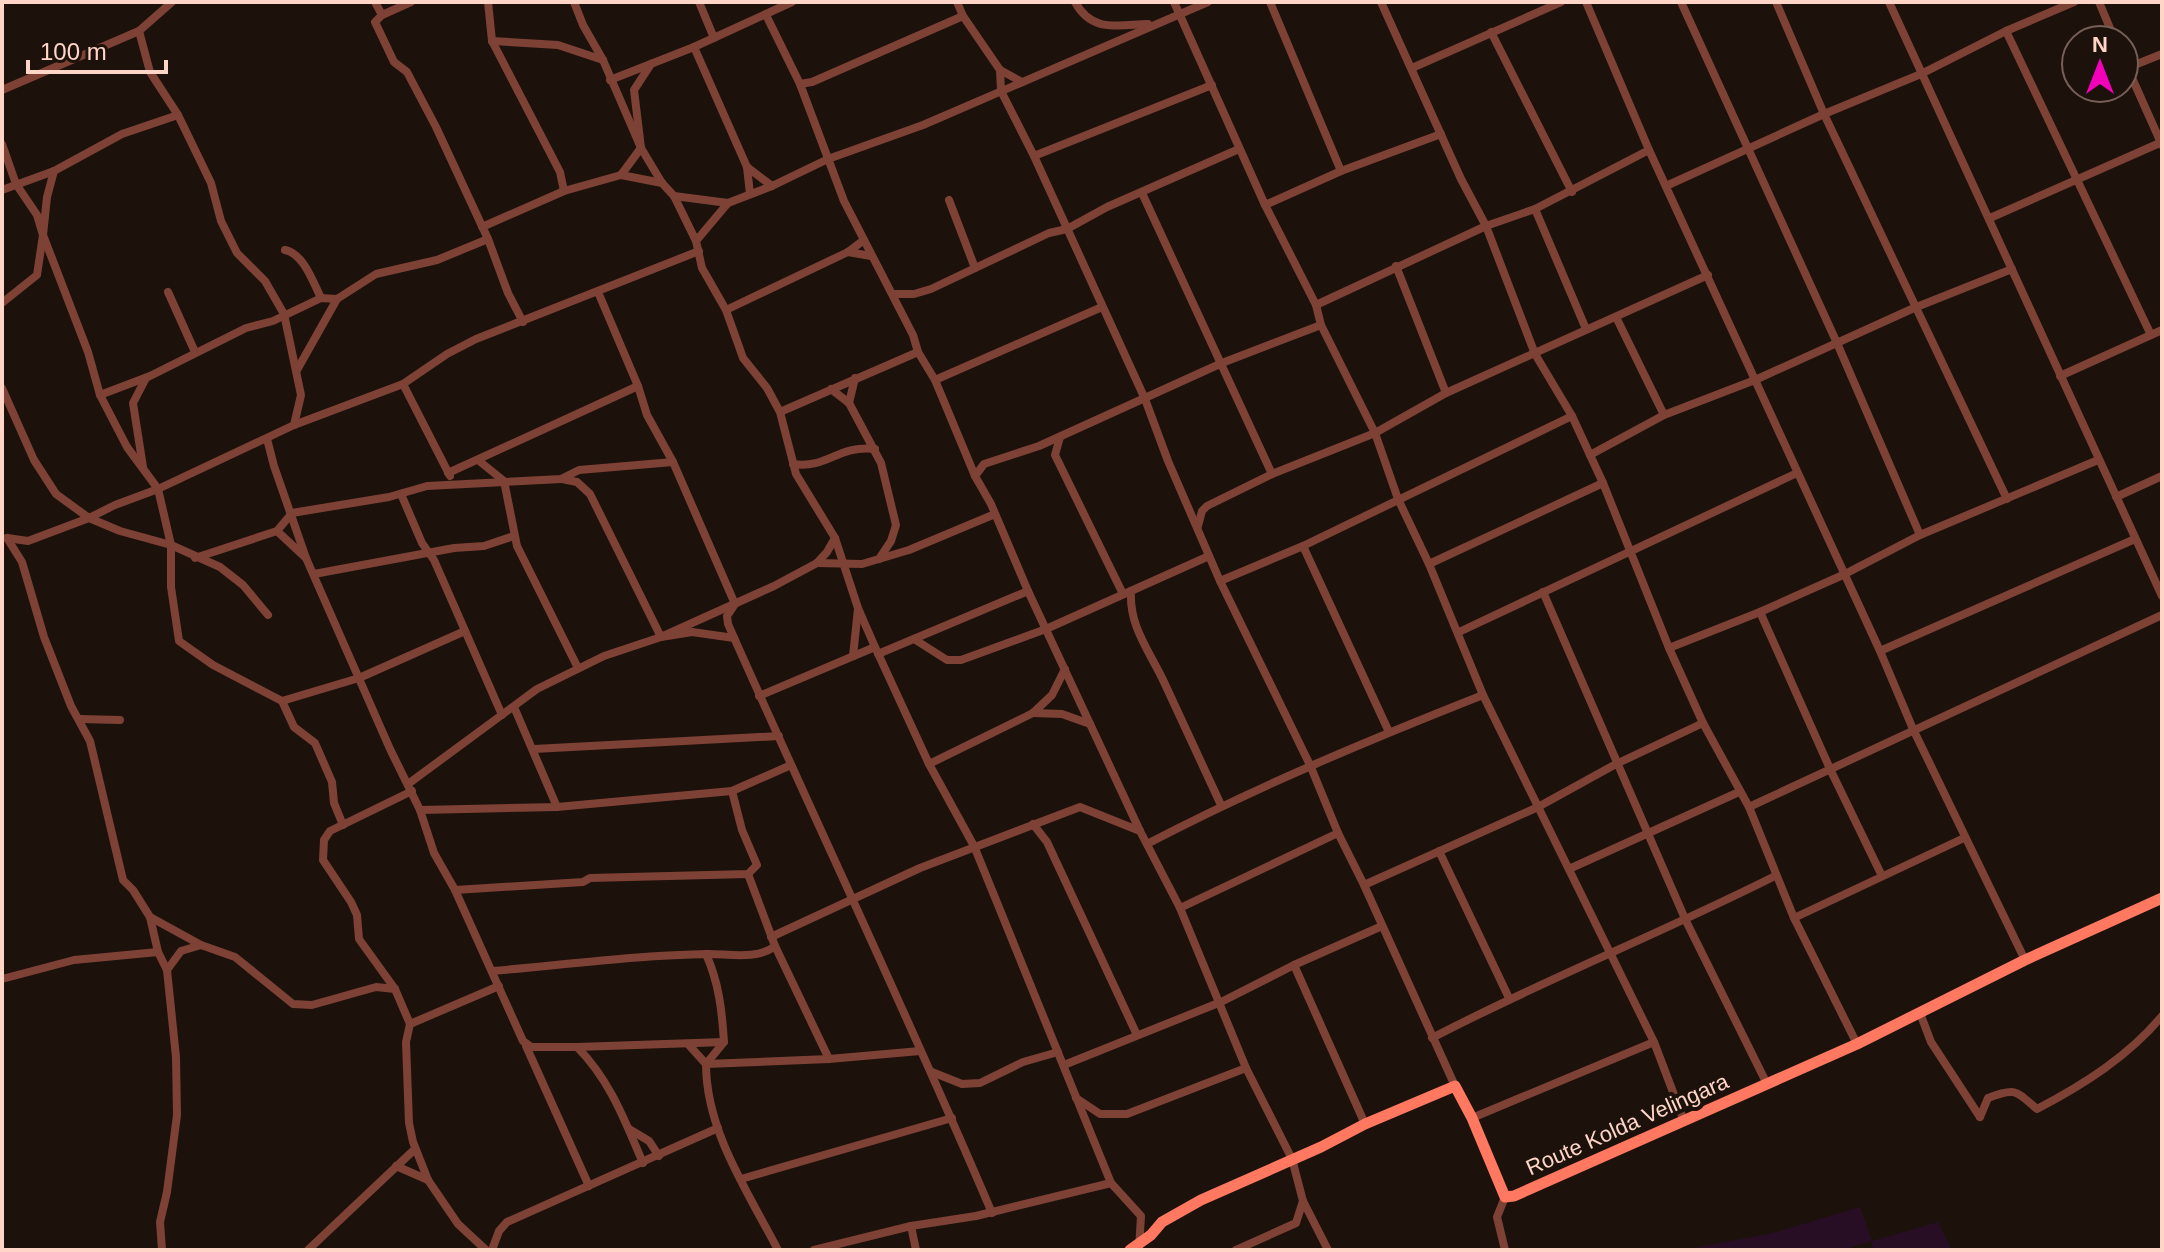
<svg xmlns="http://www.w3.org/2000/svg" width="2164" height="1252" viewBox="0 0 2164 1252" font-family="Helvetica,sans-serif">
	<rect width="100%" height="100%" fill="#1d110b"/>
	<polygon fill="#270e25" points="1860,1207 1872,1241 1938,1222 1952,1250 1873,1250 1871,1241 1843,1250 1683,1250 1773,1233"/>
	<g fill="none" stroke-linecap="round" stroke-linejoin="round">
		<g stroke="#7e4135" stroke-width="8">
			<polyline points="375,2 382,15"/>
			<polyline points="411,2 382,15 375,22 394,62 407,72 436,127 488,239 508,293 523,322"/>
			<polyline points="488,2 492,41 560,172 564,191"/>
			<polyline points="574,2 583,25 603,60 641,148 662,183 674,196 696,241 702,268 726,310 743,358 767,388 780,412 796,474 835,538 858,608 875,647 929,764 974,846 1111,1183 1141,1216 1139,1250"/>
			<polyline points="699,2 714,38"/>
			<polyline points="957,2 963,16 1000,70 1022,82"/>
			<path d="M1075,2C1092,33 1117,25 1148,24"/>
			<polyline points="1174,2 1265,205 1316,305 1321,325 1375,433 1398,499 1429,564 1483,695 1654,1042 1684,1121"/>
			<polyline points="1270,2 1341,171"/>
			<polyline points="1381,2 1461,179 1486,226 1535,354 1572,416 1603,483 1669,648 1703,723 1749,807 1794,918 1857,1044"/>
			<polyline points="1586,2 1649,150 1880,651 1913,729 2025,960"/>
			<polyline points="1681,2 1837,343 1920,535"/>
			<polyline points="1776,2 1824,114 2007,499"/>
			<polyline points="1889,2 2162,596"/>
			<polyline points="2099,2 2115,40"/>
			<polyline points="766,15 800,84 844,201 913,335 918,352 935,380 975,476 991,504 1028,591 1140,831 1180,908 1246,1068 1292,1159 1303,1201 1328,1250"/>
			<polyline points="139,31 150,72 178,115 211,183 221,221 237,253 265,281 284,314 301,395 294,425"/>
			<polyline points="2006,31 2151,335"/>
			<polyline points="1491,32 1572,192"/>
			<polyline points="492,41 558,45 603,60"/>
			<polyline points="694,47 747,167 750,194"/>
			<polyline points="2124,60 2162,145"/>
			<polyline points="1412,68 1561,2"/>
			<polyline points="2127,68 2162,54"/>
			<polyline points="1000,70 1001,91 1034,156 1145,399 1168,461 1220,581 1310,765 1338,833 1364,885 1455,1086"/>
			<polyline points="610,80 694,47 792,2"/>
			<polyline points="800,84 812,82 963,16"/>
			<polyline points="2,90 139,31 172,2"/>
			<polyline points="2,144 16,184 37,215 43,235 37,275 2,303"/>
			<polyline points="1034,156 1212,85"/>
			<polyline points="747,167 772,186"/>
			<polyline points="54,171 47,197 43,235 88,352 100,395"/>
			<polyline points="621,175 662,183"/>
			<polyline points="1666,186 1824,114 1921,74 2006,31 2074,2"/>
			<polyline points="2,190 54,171 122,134 178,115"/>
			<polyline points="1142,193 1272,474"/>
			<polyline points="674,196 728,203"/>
			<polyline points="949,200 975,268"/>
			<polyline points="1265,205 1341,171 1441,134"/>
			<polyline points="1535,209 1586,329"/>
			<polyline points="1990,218 2162,142"/>
			<polyline points="482,227 564,191 621,175 641,148 634,90 651,64"/>
			<polyline points="696,241 728,203 772,186 828,159 923,125 1208,2"/>
			<path d="M285,250C304,254 313,282 321,298"/>
			<polyline points="848,252 871,256"/>
			<polyline points="1396,266 1446,393"/>
			<polyline points="168,292 195,352"/>
			<polyline points="598,292 638,386 647,415 673,462 735,604"/>
			<polyline points="893,294 914,294 931,289 1049,233 1067,229 1107,207 1239,149"/>
			<polyline points="1316,305 1486,226 1535,209 1649,150"/>
			<polyline points="726,310 848,252 864,240"/>
			<polyline points="1616,317 1664,415"/>
			<polyline points="297,370 337,299"/>
			<polyline points="2060,376 2162,330"/>
			<polyline points="935,380 1102,307"/>
			<polyline points="403,384 450,476"/>
			<polyline points="2,388 34,460 56,494 89,518 115,505 158,489 294,425 403,384 447,354 476,339 699,251"/>
			<polyline points="831,389 849,403 881,463 896,525 891,541 879,559"/>
			<polyline points="849,403 855,378"/>
			<polyline points="780,412 918,352"/>
			<polyline points="1060,437 1055,455 1123,594"/>
			<path d="M267,439L274,466L306,558L390,749L420,810L434,853L455,890L523,1041L531,1047H577C610,1080 625,1121 643,1163"/>
			<polyline points="1590,455 1664,415 1755,380 1914,308 2012,269"/>
			<polyline points="478,460 504,481 517,546 578,668"/>
			<path d="M793,464C829,469 836,445 875,449"/>
			<polyline points="143,467 133,403 146,378"/>
			<polyline points="448,473 638,386"/>
			<polyline points="975,476 984,464 1039,446 1222,363 1321,325"/>
			<polyline points="562,479 577,482 590,494 661,637 692,632 734,638"/>
			<polyline points="401,494 422,543 434,560 502,715"/>
			<polyline points="2116,497 2162,476"/>
			<polyline points="1198,526 1202,511 1207,506 1272,474 1375,433 1446,393 1708,275"/>
			<polyline points="277,531 306,558"/>
			<polyline points="7,538 22,562 44,637 71,706 90,741 123,880 133,890 150,917 158,952 167,970 176,1057 177,1115 167,1192 160,1222 162,1250"/>
			<polyline points="7,538 28,541 89,518 120,531 171,545 220,567 243,585 268,615"/>
			<polyline points="1303,546 1389,732"/>
			<polyline points="195,558 277,531 292,513 389,497 427,486 561,479 579,470 673,462"/>
			<polyline points="817,563 862,564 909,550 995,514"/>
			<polyline points="1429,564 1603,483"/>
			<polyline points="314,574 454,548 484,546 514,536"/>
			<polyline points="1220,581 1303,546 1572,416"/>
			<path d="M1131,591C1129,627 1149,650 1164,682C1183,723 1202,764 1221,805"/>
			<polyline points="1543,592 1686,921 1767,1084"/>
			<path d="M735,604L727,616L728,624C815,821 908,1015 992,1213"/>
			<polyline points="1760,612 1831,771 1882,876"/>
			<polyline points="1459,632 1797,473"/>
			<polyline points="914,639 947,660 961,660 1046,629 1209,556"/>
			<polyline points="1669,648 1760,612 1843,575 1920,535 2098,460"/>
			<polyline points="1880,651 2135,539"/>
			<polyline points="878,654 1028,591"/>
			<polyline points="853,656 858,609"/>
			<polyline points="759,696 875,647"/>
			<polyline points="282,701 213,665 179,641 171,587 171,545 158,489 127,447 100,395 150,376 246,328 273,321 321,298 337,299 376,274 437,260 488,239"/>
			<polyline points="514,707 557,807"/>
			<polyline points="1033,713 1062,714 1090,724"/>
			<polyline points="80,719 120,720"/>
			<polyline points="534,749 779,736"/>
			<polyline points="929,764 1033,713 1052,695 1065,669"/>
			<polyline points="408,784 537,689 604,656 661,637 774,586 817,563 827,552 835,538"/>
			<polyline points="412,791 330,831 324,840 323,860 351,902 357,915 359,939 395,989 410,1024 499,986"/>
			<polyline points="1749,807 2162,615"/>
			<polyline points="420,810 557,807 732,791"/>
			<polyline points="1033,824 1047,842 1137,1035"/>
			<polyline points="343,825 334,803 332,782 315,743 294,727 282,701 359,678 465,631"/>
			<path d="M1147,844C1256,787 1369,740 1483,695"/>
			<polyline points="1439,851 1509,998"/>
			<polyline points="1569,869 1739,792"/>
			<polyline points="748,874 775,946 829,1059"/>
			<polyline points="1364,885 1538,807 1616,764 1703,723"/>
			<polyline points="455,890 583,882 590,878 748,874 757,865 742,830 732,791 791,765"/>
			<polyline points="1180,908 1338,833"/>
			<polyline points="150,917 201,945"/>
			<polyline points="1794,918 1964,838"/>
			<polyline points="771,937 920,868 1080,807 1140,831"/>
			<path d="M706,954C719,983 722,1011 724,1042L706,1064C706,1131 748,1192 778,1250"/>
			<polyline points="1294,965 1365,1124"/>
			<polyline points="167,970 181,951 201,945 235,957 293,1004 312,1005 376,987 395,989"/>
			<path d="M492,971C564,965 637,955 709,954C729,954 758,960 775,946"/>
			<polyline points="2,979 74,960 158,952"/>
			<polyline points="1920,1013 1931,1042 1980,1117"/>
			<polyline points="410,1024 406,1042 409,1123 413,1142 428,1180 458,1224 486,1250"/>
			<path d="M1432,1038C1545,979 1662,933 1775,876"/>
			<polyline points="688,1044 706,1064 829,1059 920,1051"/>
			<polyline points="526,1046 589,1186"/>
			<polyline points="577,1047 724,1042"/>
			<polyline points="1064,1065 1221,1002 1294,965 1382,926"/>
			<polyline points="932,1072 962,1084 980,1083 1023,1062 1058,1052"/>
			<polyline points="1076,1098 1100,1114 1127,1114 1246,1068"/>
			<path d="M1980,1117L1988,1098C2016,1087 2016,1091 2037,1109C2083,1085 2129,1056 2162,1016"/>
			<polyline points="1472,1118 1654,1042"/>
			<polyline points="629,1129 649,1141 659,1156"/>
			<polyline points="396,1166 428,1180"/>
			<polyline points="741,1179 952,1118"/>
			<polyline points="911,1226 916,1250"/>
			<polyline points="308,1250 415,1149"/>
			<polyline points="492,1250 499,1231 507,1222 718,1128"/>
			<polyline points="814,1250 911,1226 976,1216 1111,1183"/>
			<polyline points="1236,1250 1296,1223 1303,1201"/>
			<polyline points="1505,1250 1497,1217 1505,1197"/>
		</g>
		<polyline stroke="#ff785f" stroke-width="11" points="1130,1250 1151,1235 1162,1222 1201,1200 1321,1147 1365,1124 1455,1086 1472,1118 1505,1197 1514,1196 1857,1044 2025,960 2162,898"/>
	</g>
	<g text-anchor="middle" stroke-width="8" stroke-linejoin="round" paint-order="stroke">
		<g font-size="22" fill="#ffd5c8" stroke="#1d110b">
			<text transform="translate(1627 1124) rotate(-24)" y="8">Route Kolda Velingara</text>
		</g>
	</g>
	<rect width="2164" height="1252" fill="none" stroke="#ffd5c8" stroke-width="8"/>
	<g transform="translate(2100 64)"><circle r="38" fill="#1d110b" stroke="#775f57" stroke-width="2"/>
	<path d="M0-6L14 30L0 20L-14 30Z" fill="#f300ba"/>
	<text y="-12" font-size="22" font-weight="bold" text-anchor="middle" fill="#ffd5c8">N</text>
	</g>
	<path d="M28 60v12h138v-12" fill="none" stroke="#ffd5c8" stroke-width="4"/>
	<text x="40" y="60" font-size="24" fill="#ffd5c8" stroke="#1d110b" stroke-width="6" paint-order="stroke">100 m</text>
</svg>
